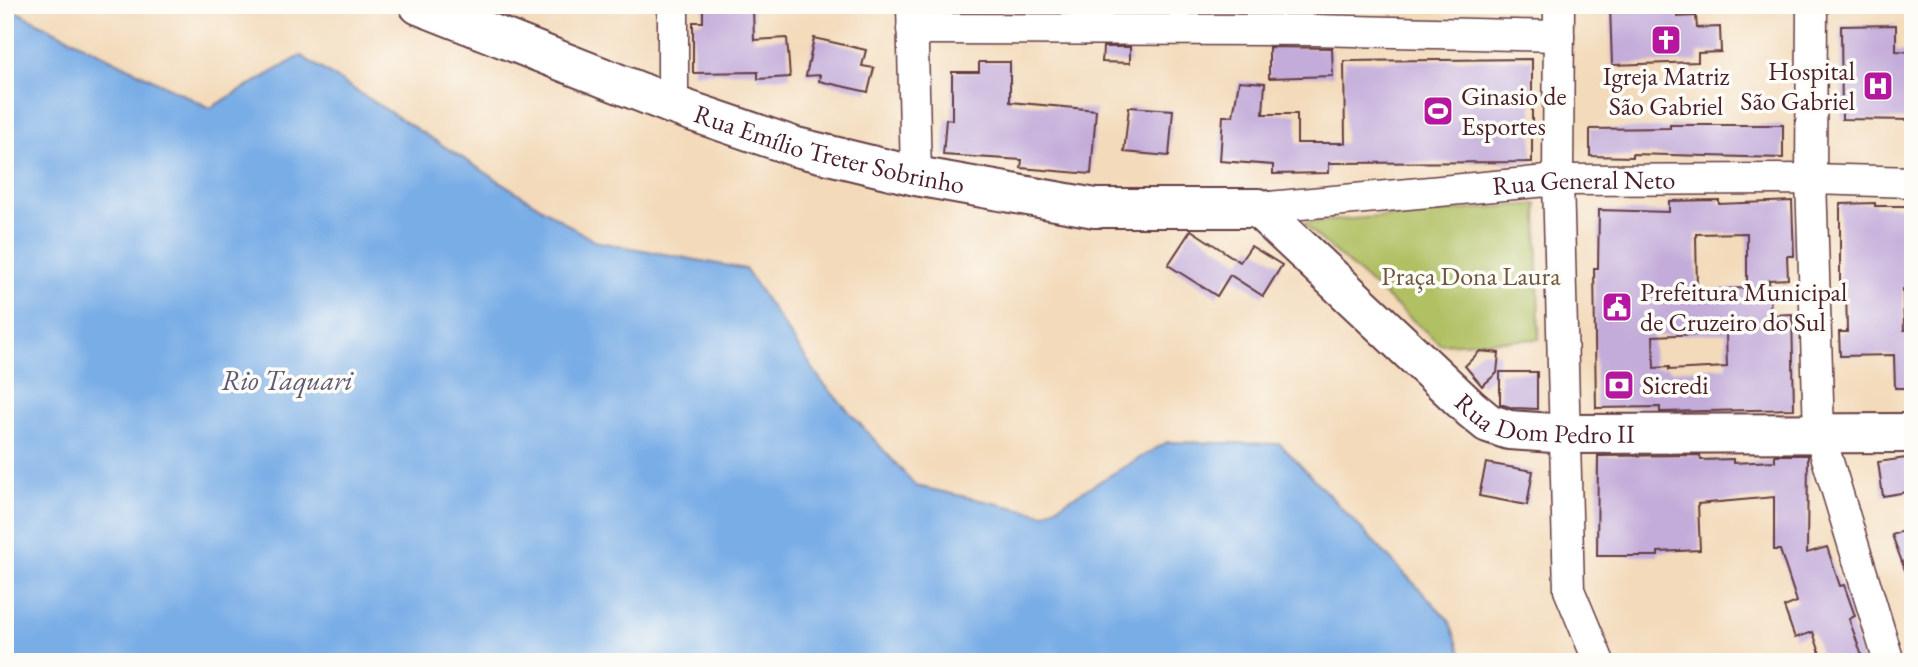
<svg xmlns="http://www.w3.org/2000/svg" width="1918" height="667" viewBox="0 0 1918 667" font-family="'EB Garamond',serif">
	<rect width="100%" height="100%" fill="#fdfcf7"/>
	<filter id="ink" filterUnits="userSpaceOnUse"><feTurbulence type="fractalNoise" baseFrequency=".0143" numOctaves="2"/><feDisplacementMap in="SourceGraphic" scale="14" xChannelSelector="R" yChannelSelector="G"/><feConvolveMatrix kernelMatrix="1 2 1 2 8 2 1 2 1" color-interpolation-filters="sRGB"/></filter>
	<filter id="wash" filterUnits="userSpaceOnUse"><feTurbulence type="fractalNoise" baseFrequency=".00686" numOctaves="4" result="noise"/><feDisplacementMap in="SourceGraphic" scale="28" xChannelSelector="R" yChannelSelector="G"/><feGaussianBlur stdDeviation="1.57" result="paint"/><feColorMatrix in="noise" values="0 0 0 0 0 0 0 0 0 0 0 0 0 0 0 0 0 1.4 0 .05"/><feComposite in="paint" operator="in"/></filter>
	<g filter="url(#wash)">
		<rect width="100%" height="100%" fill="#f3daba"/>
		<polygon fill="#b1c063" stroke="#7e7047" stroke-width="2" points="1537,204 1539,339 1440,344 1302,223"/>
		<polygon fill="#79ade6" stroke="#626688" stroke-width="2" points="5,6 210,108 301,56 594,241 745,269 822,382 916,486 1044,514 1167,442 1280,444 1449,620 1464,662 5,662"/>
		<g id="blocks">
			<g fill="#c3acd9" fill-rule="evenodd">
				<polygon points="703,5 753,9 754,40 787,38 790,77 758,79 758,72 693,73 693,22 703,22"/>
				<polygon points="1610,5 1677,5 1677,17 1696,16 1697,28 1720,27 1721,52 1698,53 1698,62 1612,65"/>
				<polygon points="1896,25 1896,51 1913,52 1913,120 1842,119 1841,26"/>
				<polygon points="814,38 866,50 862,66 874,68 868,92 819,81 820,75 806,76"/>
				<polygon points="1103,47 1130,47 1130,63 1102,62"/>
				<polygon points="1269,47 1332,48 1333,76 1269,78"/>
				<polygon points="1532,59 1532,162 1329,163 1329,173 1273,174 1273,165 1220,161 1223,116 1233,116 1239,81 1265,83 1263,114 1297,114 1297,143 1345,143 1344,61"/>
				<polygon points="979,62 1010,62 1010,102 1096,110 1091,174 1021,168 1022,160 943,155 946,119 952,120 952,72 979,72"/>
				<polygon points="1129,107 1173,110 1169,156 1124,152"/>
				<polygon points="1670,125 1783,125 1783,158 1632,154 1632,157 1590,156 1590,129 1670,128"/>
				<path d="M1719,200V204L1792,201L1794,256H1787L1788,279L1769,280L1771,315L1792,314L1794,409L1660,412V407L1596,408L1594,268H1598L1599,210L1669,212V201ZM1747,233V288L1697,290L1696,234ZM1726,333L1727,367L1669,370V367L1654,368L1653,336Z"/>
				<polygon points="1875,203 1875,206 1913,206 1913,254 1909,255 1908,289 1903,289 1904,330 1910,330 1911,388 1895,388 1894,355 1840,356 1839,332 1847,332 1846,289 1840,289 1840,204"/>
				<polygon points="1191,230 1240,262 1251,246 1282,265 1263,296 1230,275 1217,296 1168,265"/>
				<polygon points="1480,351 1499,353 1497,373 1482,386 1465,366"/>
				<polygon points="1500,372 1537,372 1537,409 1513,408 1500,404"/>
				<polygon points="1700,455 1701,460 1733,459 1733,463 1775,461 1775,455 1808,455 1807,553 1827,547 1840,586 1844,585 1855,616 1849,619 1864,662 1823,662 1813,632 1795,638 1784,607 1797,602 1780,550 1774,550 1774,497 1698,504 1700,550 1658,552 1658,556 1597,556 1598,456"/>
				<polygon points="1913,457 1913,491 1883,496 1878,462"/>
				<polygon points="1486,463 1533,471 1527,505 1479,496"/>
				<polygon points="1913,527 1913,585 1911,586 1892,535"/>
			</g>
		</g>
	</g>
	<g filter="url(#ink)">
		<use href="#blocks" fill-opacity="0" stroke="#633b40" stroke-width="2"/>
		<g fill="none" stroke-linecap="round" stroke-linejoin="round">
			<g stroke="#633b40" stroke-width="33">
				<g id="minor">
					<polyline points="673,5 673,105"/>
					<polyline points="912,5 916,176"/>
					<polyline points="1559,5 1558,180 1569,590 1599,662"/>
					<polyline points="1812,5 1811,179 1819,432 1889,662"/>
					<polyline points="912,29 1313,30 1559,36"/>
					<path id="s1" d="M1258,208L1558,180L1811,179L1913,182"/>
				</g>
			</g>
			<g stroke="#633b40" stroke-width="42">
				<g id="major">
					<path id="s2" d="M419,5L673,105L796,147L916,176L1095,208H1258L1471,409L1488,423L1509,430L1568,434L1913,433"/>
				</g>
			</g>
			<use href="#minor" stroke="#fff" stroke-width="30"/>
			<use href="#major" stroke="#fff" stroke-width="38"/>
		</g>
	</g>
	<defs>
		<g id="church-square" transform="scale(1.575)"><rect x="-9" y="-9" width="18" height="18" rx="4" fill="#b5179e" stroke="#fdfcf7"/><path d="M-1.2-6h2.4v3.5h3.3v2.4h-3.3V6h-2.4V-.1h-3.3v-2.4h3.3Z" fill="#fff"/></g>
		<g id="hospital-square" transform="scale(1.575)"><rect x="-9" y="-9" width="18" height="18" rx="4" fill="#b5179e" stroke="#fdfcf7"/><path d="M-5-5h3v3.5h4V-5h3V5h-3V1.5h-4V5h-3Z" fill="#fff"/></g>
		<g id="stadium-square" transform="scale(1.575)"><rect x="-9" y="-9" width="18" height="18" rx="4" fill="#b5179e" stroke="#fdfcf7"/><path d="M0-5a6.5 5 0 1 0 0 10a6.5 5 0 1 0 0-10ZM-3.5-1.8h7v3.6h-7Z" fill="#fff"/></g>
		<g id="civic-square" transform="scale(1.575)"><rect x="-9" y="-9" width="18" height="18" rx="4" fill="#b5179e" stroke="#fdfcf7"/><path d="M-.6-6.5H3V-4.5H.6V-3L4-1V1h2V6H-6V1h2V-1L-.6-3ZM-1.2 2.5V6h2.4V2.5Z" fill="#fff"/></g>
		<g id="bank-square" transform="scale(1.575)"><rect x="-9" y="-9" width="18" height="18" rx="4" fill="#b5179e" stroke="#fdfcf7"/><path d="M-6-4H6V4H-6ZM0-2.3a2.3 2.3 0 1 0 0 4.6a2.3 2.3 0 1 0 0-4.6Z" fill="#fff"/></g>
	</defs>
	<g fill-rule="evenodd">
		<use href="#church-square" x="1666" y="40"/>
		<use href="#hospital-square" x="1878" y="86"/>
		<use href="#stadium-square" x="1438" y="111"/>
		<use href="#civic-square" x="1617" y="307"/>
		<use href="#bank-square" x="1619" y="385"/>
	</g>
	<g text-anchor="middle" stroke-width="7" stroke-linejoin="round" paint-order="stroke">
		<g font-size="26" fill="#4a1f2b" stroke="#fdfcf7" text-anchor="start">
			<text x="1855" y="80" text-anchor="end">Hospital<tspan x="1855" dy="30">São Gabriel</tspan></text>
			<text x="1666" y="85" text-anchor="middle">Igreja Matriz<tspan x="1666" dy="30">São Gabriel</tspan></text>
			<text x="1461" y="105">Ginasio de<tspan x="1461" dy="30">Esportes</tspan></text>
			<text x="1640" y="301">Prefeitura Municipal<tspan x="1640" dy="30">de Cruzeiro do Sul</tspan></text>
			<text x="1642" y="394">Sicredi</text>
		</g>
		<g font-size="26" fill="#4a1f2b" stroke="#fdfcf7">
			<text dy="9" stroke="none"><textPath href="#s2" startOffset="436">Rua Emílio Treter Sobrinho</textPath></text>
			<text dy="9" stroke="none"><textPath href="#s1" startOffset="327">Rua General Neto</textPath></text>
			<text dy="9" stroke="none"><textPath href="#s2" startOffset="1241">Rua Dom Pedro II</textPath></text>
		</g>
		<g font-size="26" fill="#6e573f" stroke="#fdfcf7">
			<text x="1471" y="285">Praça Dona Laura</text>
		</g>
		<g font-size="28" font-style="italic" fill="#5d5876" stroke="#fdfcf7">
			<text x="287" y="390">Rio Taquari</text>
		</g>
	</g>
	<rect width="1918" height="667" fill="none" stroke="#fdfcf7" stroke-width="28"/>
</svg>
